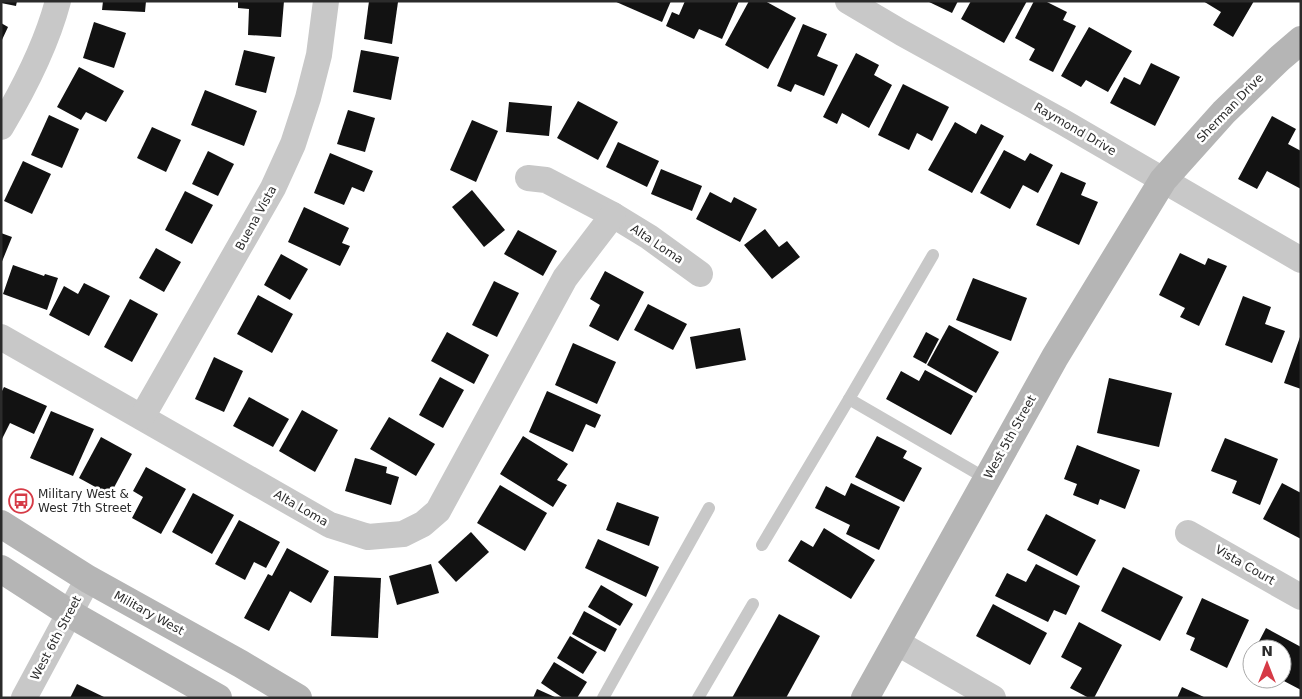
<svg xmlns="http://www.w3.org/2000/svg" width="1302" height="699" viewBox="0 0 1302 699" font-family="'DejaVu Sans',sans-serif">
	<rect width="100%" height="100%" fill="#fff"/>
	<g fill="#121212">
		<polygon points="1,1 17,1 16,6 1,3"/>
		<polygon points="103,1 146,1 145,12 102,10"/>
		<polygon points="238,1 284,1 281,37 248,35 249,9 238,8"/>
		<polygon points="369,1 398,2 392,44 364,39"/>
		<polygon points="614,1 671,1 662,22"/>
		<polygon points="685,1 739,1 722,39 699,29 694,39 666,26 672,12 679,15"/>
		<polygon points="749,1 765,1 796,18 768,69 725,45"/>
		<polygon points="927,1 958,1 952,13"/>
		<polygon points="971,1 1027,1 1004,43 961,19"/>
		<polygon points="1034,1 1045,1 1067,12 1063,20 1076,26 1053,72 1029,60 1035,49 1015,38"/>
		<polygon points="1203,1 1254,1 1233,37 1213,25 1221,12"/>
		<polygon points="94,22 126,33 114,68 83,58"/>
		<polygon points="1,23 8,27 1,42"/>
		<polygon points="803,24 827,34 817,56 838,65 824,96 795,84 791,92 777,86"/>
		<polygon points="1089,27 1132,51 1108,92 1086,80 1081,87 1061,76"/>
		<polygon points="244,50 275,57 266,93 235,85"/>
		<polygon points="361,50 399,57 391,100 353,92"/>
		<polygon points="856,53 879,65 874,75 892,85 869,128 842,113 837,124 823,117"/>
		<polygon points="1151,63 1180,77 1155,126 1110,103 1124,77 1140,85"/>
		<polygon points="79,67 124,91 106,122 86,112 81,120 57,107"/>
		<polygon points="903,84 949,107 932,141 917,133 909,150 878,135"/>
		<polygon points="205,90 257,111 244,146 191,125"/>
		<polygon points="578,101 618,122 598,160 557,138"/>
		<polygon points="509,102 552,106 549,136 506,132"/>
		<polygon points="348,110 375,118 365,152 337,144"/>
		<polygon points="49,115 79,129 62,168 31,155"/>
		<polygon points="1272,116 1296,129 1288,144 1301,151 1301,189 1267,171 1257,189 1238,179"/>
		<polygon points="472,120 498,131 476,182 450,170"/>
		<polygon points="955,122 976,134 981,124 1004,136 972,193 928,170"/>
		<polygon points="152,127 181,140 166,172 137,158"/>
		<polygon points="618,142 659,161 647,187 606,167"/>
		<polygon points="1004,150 1025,161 1030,153 1053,165 1038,193 1023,185 1010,209 980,193"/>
		<polygon points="208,151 234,164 218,196 192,184"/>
		<polygon points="330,153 373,171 364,192 352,187 344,205 314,193"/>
		<polygon points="23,161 51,174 32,214 4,201"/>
		<polygon points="661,169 702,186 692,211 651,194"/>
		<polygon points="1061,172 1086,183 1081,195 1098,202 1079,245 1036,225"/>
		<polygon points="472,190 505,230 484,247 452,207"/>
		<polygon points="185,191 213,205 192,244 165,230"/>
		<polygon points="710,192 731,203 734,197 757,209 740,242 696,219"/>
		<polygon points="304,207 349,228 342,243 350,246 340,266 288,242"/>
		<polygon points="765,229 779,247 787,241 800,257 772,279 744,245"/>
		<polygon points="518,230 557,251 543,276 504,254"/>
		<polygon points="1,233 12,237 1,264"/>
		<polygon points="156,248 181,262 164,292 139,278"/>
		<polygon points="1180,253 1205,265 1208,258 1227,266 1199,326 1180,317 1185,308 1159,295"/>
		<polygon points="281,254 308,269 290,300 264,285"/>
		<polygon points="13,265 44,276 45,274 58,278 47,310 3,294"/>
		<polygon points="605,271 644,292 618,341 589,326 600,305 590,299"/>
		<polygon points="973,278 1027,298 1011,341 956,320"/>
		<polygon points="494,281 519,293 497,337 472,325"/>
		<polygon points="84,283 110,296 89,336 49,315 64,286 78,294"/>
		<polygon points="258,295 293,314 272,353 237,334"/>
		<polygon points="1243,296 1271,307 1265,324 1285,331 1272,363 1225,345"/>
		<polygon points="130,299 158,314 132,362 104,347"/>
		<polygon points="648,304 687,324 673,350 634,330"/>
		<polygon points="949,325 999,352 976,393 927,365"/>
		<polygon points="740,328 746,360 696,369 690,337"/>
		<polygon points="447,332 489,355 474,384 431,361"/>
		<polygon points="926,332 939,339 926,364 913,357"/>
		<polygon points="1300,337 1301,337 1301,389 1284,383"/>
		<polygon points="573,343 616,362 597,404 555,385"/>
		<polygon points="214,357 243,371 224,412 195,399"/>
		<polygon points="925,370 973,396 951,435 886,399 901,371 919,381"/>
		<polygon points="440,377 464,390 443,428 419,415"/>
		<polygon points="1109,378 1172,393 1159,447 1097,433"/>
		<polygon points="4,387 47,406 34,434 10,423 1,441 1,393"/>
		<polygon points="547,391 601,415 595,428 586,424 573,452 529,432"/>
		<polygon points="249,397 289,419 273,447 233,426"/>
		<polygon points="302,410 338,430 315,472 279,451"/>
		<polygon points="51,411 94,429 73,476 30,458"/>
		<polygon points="389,417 435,444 416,476 370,449"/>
		<polygon points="523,436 568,464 557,480 567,485 553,507 500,474"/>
		<polygon points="877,436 907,451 903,458 922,468 904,502 855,477"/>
		<polygon points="101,437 132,454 110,495 79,478"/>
		<polygon points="1225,438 1278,459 1260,505 1232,493 1237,481 1211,471"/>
		<polygon points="1077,445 1140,470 1125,509 1100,499 1098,505 1073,495 1077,484 1064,479"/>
		<polygon points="355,458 387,467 386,473 399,477 391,505 345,491"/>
		<polygon points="146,467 186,489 161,534 132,518 143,497 133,491"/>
		<polygon points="851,483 900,507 879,550 846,534 850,525 815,508 826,486 845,496"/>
		<polygon points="1282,483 1301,493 1301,539 1263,519"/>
		<polygon points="500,485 547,513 525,551 477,523"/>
		<polygon points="193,493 234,515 212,554 172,532"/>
		<polygon points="617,502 659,517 649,546 606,530"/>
		<polygon points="1046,514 1096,540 1077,576 1027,550"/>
		<polygon points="239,520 280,542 266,568 254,562 245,580 215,564"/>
		<polygon points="824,528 875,560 851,599 788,561 801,540 813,547"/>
		<polygon points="471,532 489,552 456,582 438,562"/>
		<polygon points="598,539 659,567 646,597 585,568"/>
		<polygon points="287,548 329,571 311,603 290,591 269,631 244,618 268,574 272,576"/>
		<polygon points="431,564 439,593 397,605 389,576"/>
		<polygon points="1036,564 1080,586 1066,615 1054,610 1048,622 995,596 1007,573 1026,582"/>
		<polygon points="1123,567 1183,597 1160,641 1101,611"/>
		<polygon points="334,576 381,578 378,638 331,636"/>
		<polygon points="601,585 633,604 620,626 588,607"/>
		<polygon points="1202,598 1249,620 1227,668 1190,650 1195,638 1186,634"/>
		<polygon points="993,604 1047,633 1030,665 976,636"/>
		<polygon points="584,611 617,629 605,652 572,634"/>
		<polygon points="779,614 820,636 786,698 732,698"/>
		<polygon points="1079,622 1122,645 1094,698 1089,698 1070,688 1082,668 1061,657"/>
		<polygon points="1266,628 1301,647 1301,690 1282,680 1282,649 1255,649"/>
		<polygon points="570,636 597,652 583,674 557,658"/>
		<polygon points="554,662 587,682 577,698 563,698 541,683"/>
		<polygon points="77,684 106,698 70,698"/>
		<polygon points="1182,687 1206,698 1177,698"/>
		<polygon points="537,689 557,698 533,698"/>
	</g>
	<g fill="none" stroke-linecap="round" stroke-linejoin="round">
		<g stroke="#c8c8c8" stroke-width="12">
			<polyline points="933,255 849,399 987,479"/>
			<polyline points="762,545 849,399"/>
			<polyline points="603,698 709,508"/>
			<polyline points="698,698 753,604"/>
		</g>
		<g stroke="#c8c8c8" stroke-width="26">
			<polyline points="848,1 902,33 1063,122 1301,260"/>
			<path d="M1,127C25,87 46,46 58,1"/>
			<polyline points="528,178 546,180 613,215 649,237 700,274"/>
			<polyline points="1,337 330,525 368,537 403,534 423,524 438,511 565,278 613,215"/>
			<polyline points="142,417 273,188 293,144 308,98 319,55 326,1"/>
			<polyline points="1188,533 1301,597"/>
			<polyline points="896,642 993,698"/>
			<polyline points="24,698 88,579"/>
		</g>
		<g stroke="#b5b5b5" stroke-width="28">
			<polyline points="1,524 88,579 241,664 298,698"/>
			<polyline points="1,569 69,613 218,698"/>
			<polyline points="865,698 1055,357 1163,180 1224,112 1279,59 1301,40"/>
		</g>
	</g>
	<defs>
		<g id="bus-ring" transform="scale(1.25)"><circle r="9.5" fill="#fff" stroke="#d63a46" stroke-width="1.5"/><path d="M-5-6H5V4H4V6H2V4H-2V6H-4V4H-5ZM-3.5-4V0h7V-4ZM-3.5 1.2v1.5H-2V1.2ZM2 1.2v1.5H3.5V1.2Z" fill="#d63a46"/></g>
	</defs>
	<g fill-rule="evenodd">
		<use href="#bus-ring" x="21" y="501"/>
	</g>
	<g text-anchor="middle" stroke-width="5" stroke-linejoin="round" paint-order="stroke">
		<g font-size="12" fill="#2b2b2b" stroke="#fff">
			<text transform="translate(1230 108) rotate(-46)" y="4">Sherman Drive</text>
			<text transform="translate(1075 129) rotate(30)" y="4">Raymond Drive</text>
			<text transform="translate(256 218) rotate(-61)" y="4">Buena Vista</text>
			<text transform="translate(657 244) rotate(34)" y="4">Alta Loma</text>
			<text transform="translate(1010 437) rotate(-61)" y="4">West 5th Street</text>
			<text transform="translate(301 508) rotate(30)" y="4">Alta Loma</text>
			<text transform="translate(1245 565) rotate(30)" y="4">Vista Court</text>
			<text transform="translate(149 613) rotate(29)" y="4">Military West</text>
			<text transform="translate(56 638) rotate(-62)" y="4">West 6th Street</text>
		</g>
		<g font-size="12" fill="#2b2b2b" stroke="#fff" text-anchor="start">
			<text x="38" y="498">Military West &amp;<tspan x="38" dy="14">West 7th Street</tspan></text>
		</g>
	</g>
	<rect width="1302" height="699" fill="none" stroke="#2b2b2b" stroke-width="5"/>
	<g transform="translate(1267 664)"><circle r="24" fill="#ffffff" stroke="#aaaaaa"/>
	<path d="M0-4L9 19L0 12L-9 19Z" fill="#d63a46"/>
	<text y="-8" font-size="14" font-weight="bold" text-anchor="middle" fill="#2b2b2b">N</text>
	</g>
</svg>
